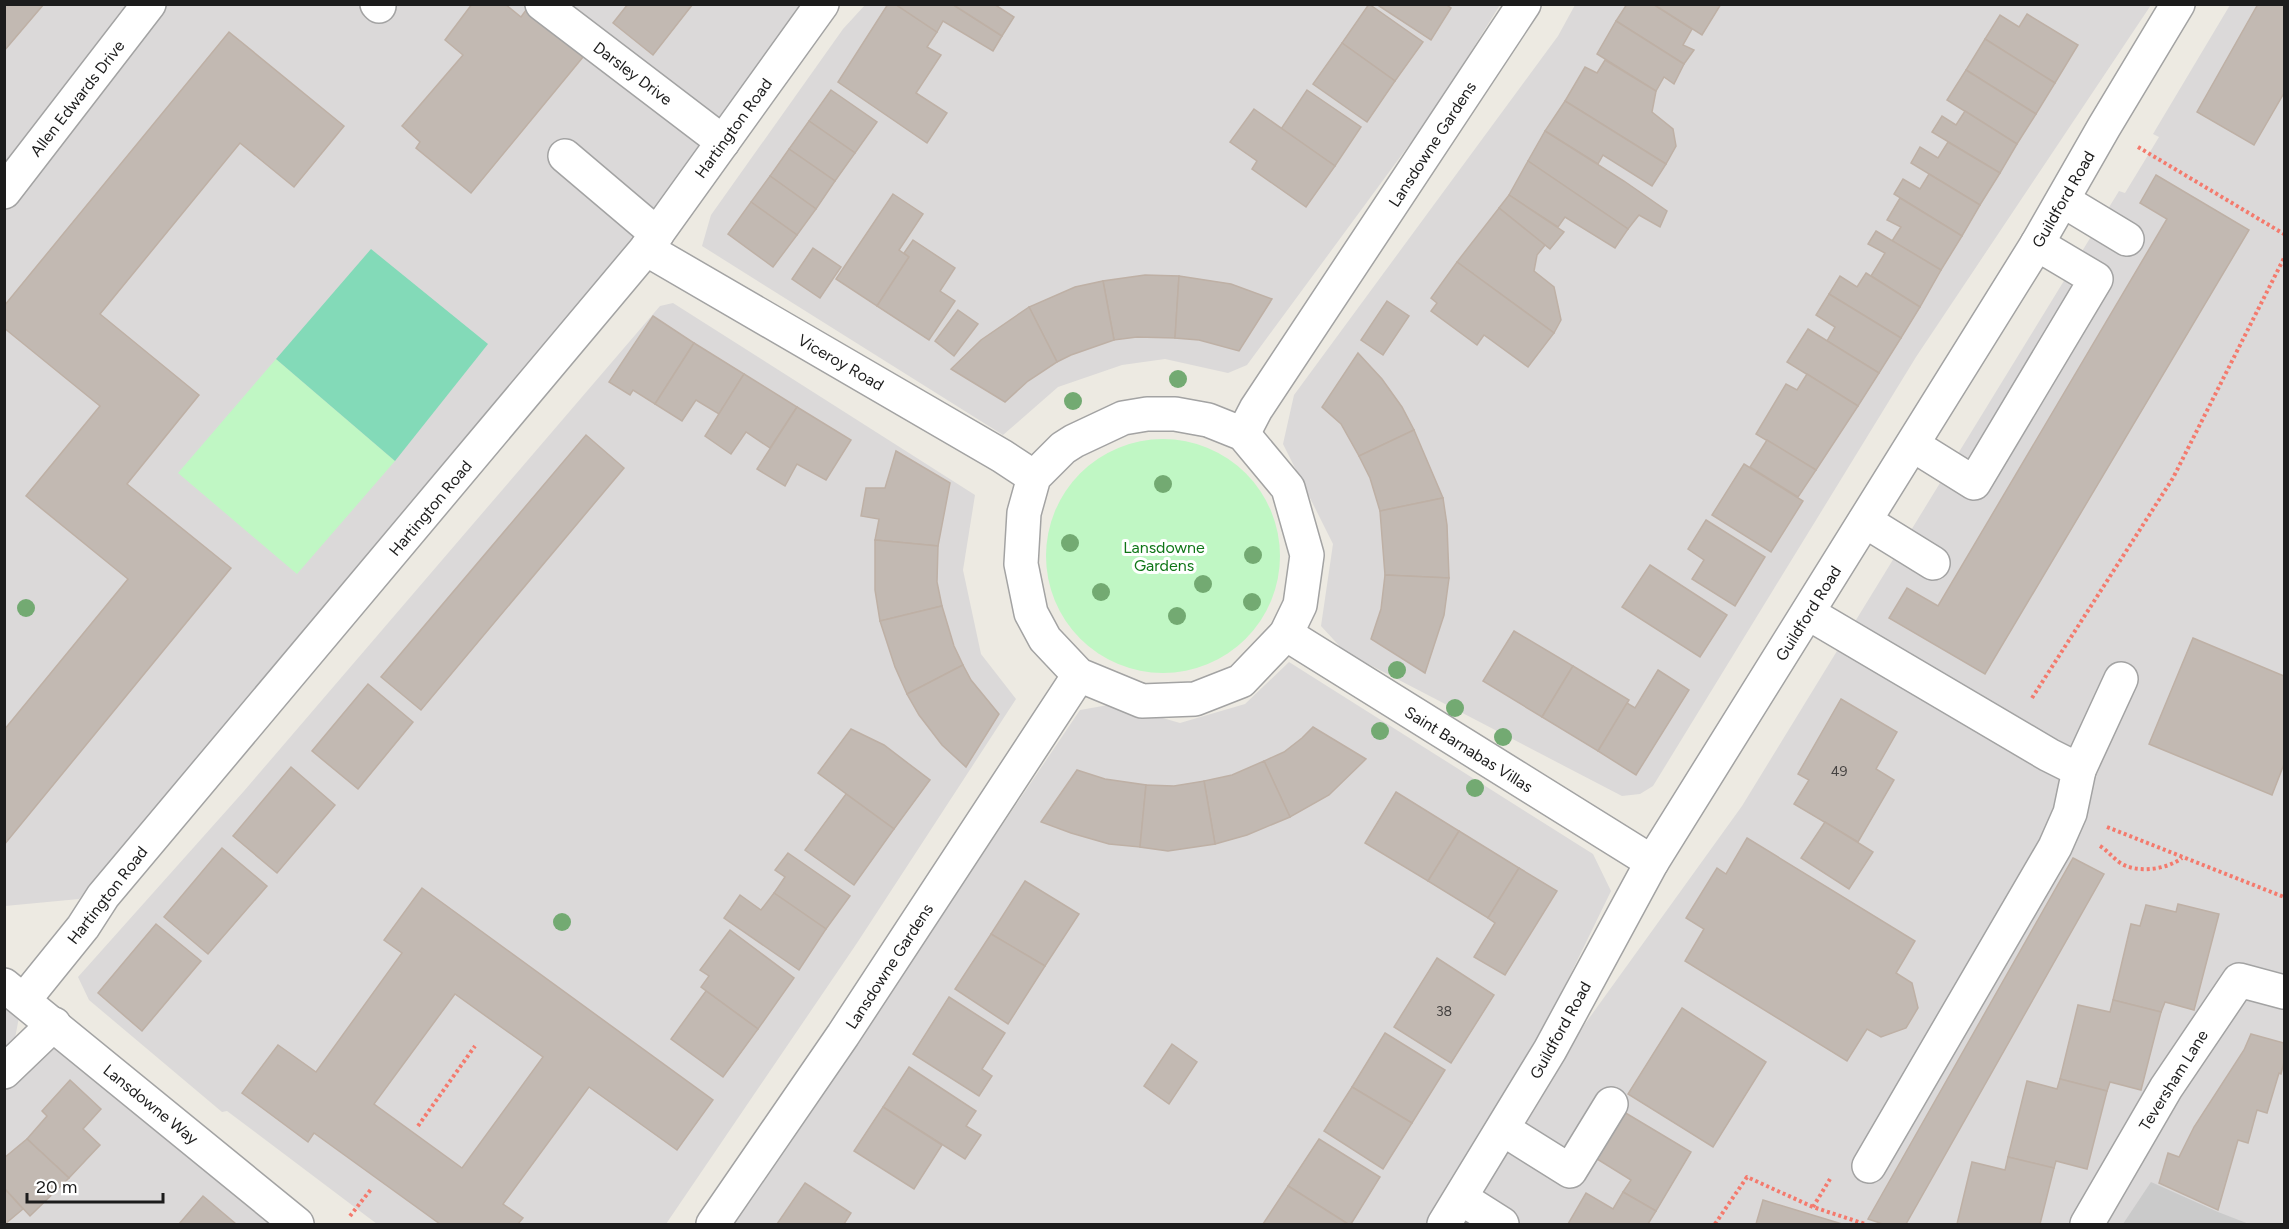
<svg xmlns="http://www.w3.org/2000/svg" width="2289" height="1229" viewBox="0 0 2289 1229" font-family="Figtree,sans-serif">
	<rect width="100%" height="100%" fill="#edeae2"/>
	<g fill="#dbd9d9">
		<polygon points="4,5 806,5 620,264 79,899 5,906"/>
		<polygon points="865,5 1500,5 1434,111 1247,365 1228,373 1165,359 1122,365 1058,387 1003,435 702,246 711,215 843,29"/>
		<polygon points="1575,5 2151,5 1916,357 1653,786 1640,794 1622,796 1345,652 1321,626 1333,544 1283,444 1294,395 1558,36"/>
		<polygon points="2230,5 2284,5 2284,1224 1460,1224 1559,1060 1742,806 2119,191 2125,193 2159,137 2153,134"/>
		<polygon points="673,303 975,495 963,570 981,654 1016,699 857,943 666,1224 377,1224 227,1111 222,1112 89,1000 78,977 244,791 660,306"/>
		<polygon points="1289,662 1593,854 1611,891 1521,1076 1428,1224 733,1224 1080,710 1114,704 1180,723 1245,704"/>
		<polygon points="5,1000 20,1012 12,1054 5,1061"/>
		<polygon points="66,1041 284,1224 5,1224 5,1084 39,1051"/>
	</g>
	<polygon fill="#cacaca" points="2151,1182 2218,1212 2249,1224 2123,1224"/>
	<g fill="#c0f7c4">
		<polygon points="276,359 395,461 297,574 178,473"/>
		<circle cx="1163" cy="556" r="117"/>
	</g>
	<polygon fill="#83dab8" points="371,249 488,344 395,461 276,359"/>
	<g fill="#c2b9b2" stroke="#beb0a5" stroke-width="1.5" fill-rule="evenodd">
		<polygon points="4,4 44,4 4,51"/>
		<polygon points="472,4 505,4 521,17 526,10 583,57 471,193 416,148 420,142 402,126 463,55 445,40"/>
		<polygon points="628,4 693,4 653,55 613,23"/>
		<polygon points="888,4 895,4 937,32 927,47 941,55 916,93 947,113 927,143 838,82"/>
		<polygon points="895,4 952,4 1002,36 993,51 943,21 937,32"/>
		<polygon points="952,4 994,4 1014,17 1002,36"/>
		<polygon points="1369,4 1423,42 1395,81 1342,43"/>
		<polygon points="1376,4 1445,4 1451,8 1431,40"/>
		<polygon points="1627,4 1653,4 1692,29 1683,45 1694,50 1684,64 1616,21"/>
		<polygon points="1653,4 1721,4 1702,35"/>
		<polygon points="2258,4 2284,4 2284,93 2254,145 2197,112"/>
		<polygon points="2027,14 2078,45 2055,83 1985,39 2000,15 2019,27"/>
		<polygon points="1616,21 1684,64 1674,84 1664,77 1656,91 1597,54"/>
		<polygon points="229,32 344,126 294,187 240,143 100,314 199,395 127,484 231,568 4,845 4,730 128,579 26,496 100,406 4,328 4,306"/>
		<polygon points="1985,39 2055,83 2036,114 1966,70"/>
		<polygon points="1342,43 1395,81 1367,122 1313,84"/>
		<polygon points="1605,60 1656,91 1652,112 1673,129 1676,146 1666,164 1565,101 1585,67 1597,73"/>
		<polygon points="1966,70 2036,114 2017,144 1947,100"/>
		<polygon points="831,90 877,122 855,153 809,121"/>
		<polygon points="1307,90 1361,127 1335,166 1281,129"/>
		<polygon points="1565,101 1666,164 1652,186 1603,155 1598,164 1545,131"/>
		<polygon points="1254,109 1335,166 1306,207 1252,169 1257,161 1230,142"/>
		<polygon points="1965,111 2017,144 2000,173 1932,132 1942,116 1956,125"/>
		<polygon points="809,121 855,153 835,181 789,149"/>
		<polygon points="1545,131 1624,181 1667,211 1660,227 1639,215 1628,229 1528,161"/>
		<polygon points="1948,142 2000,173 1980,205 1911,163 1920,147 1938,158"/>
		<polygon points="789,149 835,181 816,209 770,176"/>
		<polygon points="1528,161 1628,229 1615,248 1565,217 1558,227 1509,195"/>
		<polygon points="1929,174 1980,205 1962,236 1894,194 1903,179 1920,189"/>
		<polygon points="2156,175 2249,230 1985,674 1889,618 1907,588 1938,606 2167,219 2140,203"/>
		<polygon points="770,176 816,209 797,235 751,202"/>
		<polygon points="893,194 923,214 899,250 909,257 877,306 836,279"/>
		<polygon points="1509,195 1564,232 1550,249 1499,208"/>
		<polygon points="1900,198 1962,236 1941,270 1892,241 1901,227 1887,220"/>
		<polygon points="751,202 797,235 773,267 728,234"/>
		<polygon points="1499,208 1545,245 1537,255 1534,271 1554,287 1561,320 1554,333 1457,262"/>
		<polygon points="1876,231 1941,270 1920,307 1871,276 1885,253 1868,244"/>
		<polygon points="913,240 955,268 940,291 955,301 929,340 877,306 909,257 904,253"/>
		<polygon points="813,248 841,267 820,298 792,279"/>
		<polygon points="1457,262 1554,333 1528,367 1484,335 1477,345 1431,311 1437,303 1431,298"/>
		<polygon points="1866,273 1920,307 1901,338 1829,294 1840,276 1857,287"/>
		<polygon points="1145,275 1179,276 1175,338 1137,337 1114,340 1103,281"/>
		<polygon points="1179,276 1231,284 1272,299 1239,351 1199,340 1175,338"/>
		<polygon points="1103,281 1114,340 1071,355 1057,362 1029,307 1075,287"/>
		<polygon points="1829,294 1901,338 1879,373 1827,341 1835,327 1816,315"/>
		<polygon points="1387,301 1409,316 1383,355 1361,340"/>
		<polygon points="1029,307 1057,362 1028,381 1005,402 951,369 981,340"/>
		<polygon points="958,310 978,324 954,356 935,341"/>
		<polygon points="653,316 694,343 655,404 633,390 630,395 609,382"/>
		<polygon points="1808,329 1879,373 1858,406 1787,362"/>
		<polygon points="694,343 744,374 719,414 696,400 682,421 655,404"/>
		<polygon points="1358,353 1382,379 1402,407 1414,430 1359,456 1341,424 1322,407"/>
		<polygon points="744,374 797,407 770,448 746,432 731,454 705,436"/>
		<polygon points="1807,374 1858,406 1816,470 1756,434 1786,384 1797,390"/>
		<polygon points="797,407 851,440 826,480 797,464 785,486 757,469"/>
		<polygon points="1414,430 1443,498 1380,511 1370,478 1359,456"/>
		<polygon points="586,435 624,468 421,710 381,677"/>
		<polygon points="1767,440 1816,470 1798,497 1750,467"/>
		<polygon points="896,451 950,483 938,546 875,540 879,519 861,516 866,488 885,488"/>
		<polygon points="1744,464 1803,501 1771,552 1712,515"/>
		<polygon points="1443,498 1447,525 1449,578 1385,575 1380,511"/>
		<polygon points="1706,520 1765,557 1735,606 1692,579 1704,560 1688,549"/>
		<polygon points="875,540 938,546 937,582 942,606 880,621 875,590"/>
		<polygon points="1650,565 1727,615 1700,657 1622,607"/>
		<polygon points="1385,575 1449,578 1444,615 1425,673 1371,639 1381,609"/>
		<polygon points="942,606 954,646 963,665 907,694 895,667 880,621"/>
		<polygon points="1514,631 1573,666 1542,717 1483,681"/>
		<polygon points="2193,638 2284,676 2284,764 2272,795 2149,744"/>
		<polygon points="963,665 971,680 999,714 966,767 942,745 919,715 907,694"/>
		<polygon points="1573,666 1629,700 1598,751 1542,717"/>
		<polygon points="1658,670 1689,690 1636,775 1598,751 1627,703 1635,708"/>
		<polygon points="368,684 413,722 358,789 312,751"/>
		<polygon points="1841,699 1897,732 1876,769 1894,780 1858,842 1794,804 1809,780 1798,774"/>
		<polygon points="1313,727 1366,759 1329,795 1290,817 1264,761 1284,752 1302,738"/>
		<polygon points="851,729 884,745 930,780 894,829 818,773"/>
		<polygon points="1264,761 1290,817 1247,835 1215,844 1204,781 1232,775"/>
		<polygon points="291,767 335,805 277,873 233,836"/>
		<polygon points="1077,770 1105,779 1146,785 1140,847 1109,844 1071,833 1041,822"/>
		<polygon points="1204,781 1215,844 1168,851 1140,847 1146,785 1174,786"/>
		<polygon points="1396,792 1459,831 1428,881 1365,843"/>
		<polygon points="846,794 894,829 854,885 805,850"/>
		<polygon points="1825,822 1873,852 1849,889 1801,858"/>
		<polygon points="1459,831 1519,868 1488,918 1428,881"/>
		<polygon points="1747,838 1915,941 1896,973 1912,983 1918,1008 1906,1028 1881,1037 1867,1029 1847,1061 1685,961 1704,929 1686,918 1717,868 1726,874"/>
		<polygon points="222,848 267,886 208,954 164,917"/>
		<polygon points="788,853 850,896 826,929 774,893 785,877 775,870"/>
		<polygon points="2073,858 2104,874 1906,1224 1883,1224 1868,1219"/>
		<polygon points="1519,868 1557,891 1505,975 1474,957 1495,923 1488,918"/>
		<polygon points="1025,881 1079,914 1045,966 991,934"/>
		<path d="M422,888L713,1100L677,1150L589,1087L503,1204L523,1218L518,1224H440L314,1133L308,1142L242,1093L278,1045L316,1072L402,953L384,940ZM455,994L543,1057L462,1168L374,1104Z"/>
		<polygon points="774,893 826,929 799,970 724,918 740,895 761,910"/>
		<polygon points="2178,904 2219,914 2194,1010 2165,1002 2161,1012 2113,1000 2131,924 2140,926 2146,905 2176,912"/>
		<polygon points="156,924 201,961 142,1031 98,993"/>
		<polygon points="730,930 794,978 758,1029 701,987 709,976 700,970"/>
		<polygon points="991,934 1045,966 1008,1024 955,989"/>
		<polygon points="1437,958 1494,995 1451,1063 1394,1027"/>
		<polygon points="706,991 758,1029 723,1077 671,1039"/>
		<polygon points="949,997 1005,1033 982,1069 992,1076 979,1096 913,1054"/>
		<polygon points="2113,1000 2161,1012 2141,1090 2110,1082 2107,1091 2060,1079 2078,1005 2110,1012"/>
		<polygon points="1682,1008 1766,1062 1713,1147 1628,1094"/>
		<polygon points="1385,1033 1445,1070 1412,1123 1352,1087"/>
		<polygon points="2251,1034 2284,1043 2284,1062 2281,1074 2279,1073 2267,1113 2257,1110 2248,1143 2238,1140 2218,1210 2159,1183 2168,1153 2179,1157 2194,1127 2244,1050"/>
		<polygon points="1172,1044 1197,1062 1169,1104 1144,1086"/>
		<polygon points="909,1067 976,1111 966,1126 981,1135 965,1159 883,1107"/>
		<polygon points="2060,1079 2107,1091 2087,1169 2056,1161 2054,1168 2008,1157 2027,1081 2057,1089"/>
		<polygon points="70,1080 101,1109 83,1129 100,1145 69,1178 27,1139 47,1116 42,1111"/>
		<polygon points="1352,1087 1412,1123 1383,1169 1324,1131"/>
		<polygon points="883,1107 942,1145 914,1189 854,1151"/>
		<polygon points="1624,1112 1691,1152 1656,1211 1623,1192 1631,1180 1597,1159"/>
		<polygon points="27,1139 69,1178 30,1216 4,1188 4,1158"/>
		<polygon points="1319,1139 1380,1177 1351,1224 1348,1224 1288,1186"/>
		<polygon points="2008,1157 2054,1168 2040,1224 1957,1224 1972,1162 2005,1170"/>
		<polygon points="805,1183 851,1213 844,1224 777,1224"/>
		<polygon points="1288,1186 1348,1224 1263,1224"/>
		<polygon points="4,1188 23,1209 5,1224 4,1224"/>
		<polygon points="1623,1192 1656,1211 1648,1224 1568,1224 1586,1193 1613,1209"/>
		<polygon points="203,1196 236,1224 179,1224"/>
		<polygon points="1763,1200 1842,1224 1756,1224"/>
	</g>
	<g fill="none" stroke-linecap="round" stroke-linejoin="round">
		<g stroke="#a3a3a3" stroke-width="36">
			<g id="minor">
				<polyline points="377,4 379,6"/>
				<polyline points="542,4 723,142"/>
				<polyline points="565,156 657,234"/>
				<polyline points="4,192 149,4"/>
				<polyline points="2064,201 2127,239"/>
				<polyline points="646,249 1002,456 1034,477"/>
				<polygon points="1147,414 1175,414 1208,420 1243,434 1288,488 1307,555 1300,605 1286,634 1241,681 1195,699 1142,701 1079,675 1045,639 1031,613 1021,564 1024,513 1034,477 1063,448 1074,441 1123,418"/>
				<polyline points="1243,434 1256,409 1524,4"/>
				<polyline points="1913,445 1974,483 2096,279 2037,244"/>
				<polyline points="1865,521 1933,563"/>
				<polyline points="1808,613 2049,755 2079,770 2070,813 2055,847 1869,1166"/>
				<polyline points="1286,634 1652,862"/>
				<polyline points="2079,770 2121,679"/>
				<polyline points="4,985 297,1224"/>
				<polyline points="24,1000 83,927 103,896 646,249 822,4"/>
				<polyline points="4,1072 54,1024"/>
				<polyline points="1503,1129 1570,1171 1611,1104"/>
				<polyline points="1461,1198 1502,1224"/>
				<polyline points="713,1224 843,1035 1079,675"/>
				<polyline points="1444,1224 1550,1050 1652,862 2037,244 2104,127 2178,4"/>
				<polyline points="2087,1224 2166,1088 2239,980 2284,992"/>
			</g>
		</g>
		<g stroke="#f47a6d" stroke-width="4" stroke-dasharray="3 3" stroke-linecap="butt">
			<polyline points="2138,147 2284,234"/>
			<polyline points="2032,698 2173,478 2284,258"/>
			<polyline points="2107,827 2284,897"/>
			<path d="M2100,846C2108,851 2112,857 2119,862C2135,874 2166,870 2182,858"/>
			<polyline points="418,1126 475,1046"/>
			<polyline points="1813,1207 1830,1179"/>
			<polyline points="350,1216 372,1188"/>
			<polyline points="1715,1224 1747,1177 1813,1207 1865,1224"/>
		</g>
		<use href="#minor" stroke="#fff" stroke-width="33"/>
	</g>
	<g fill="#73aa72">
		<circle cx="1178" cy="379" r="9"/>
		<circle cx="1073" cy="401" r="9"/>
		<circle cx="1163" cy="484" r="9"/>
		<circle cx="1070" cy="543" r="9"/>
		<circle cx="1253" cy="555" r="9"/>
		<circle cx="1203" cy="584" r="9"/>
		<circle cx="1101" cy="592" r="9"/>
		<circle cx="1252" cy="602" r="9"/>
		<circle cx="26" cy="608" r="9"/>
		<circle cx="1177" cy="616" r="9"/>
		<circle cx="1397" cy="670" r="9"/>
		<circle cx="1455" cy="708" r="9"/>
		<circle cx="1380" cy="731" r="9"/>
		<circle cx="1503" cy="737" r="9"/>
		<circle cx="1475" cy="788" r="9"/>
		<circle cx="562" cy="922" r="9"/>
	</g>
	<g text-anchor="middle" stroke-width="6" stroke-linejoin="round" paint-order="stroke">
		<g font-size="14" fill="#464342">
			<text x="1839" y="776">49</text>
			<text x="1444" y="1016">38</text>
		</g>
		<g font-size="16" fill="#1c1c1c" stroke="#fff">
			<text transform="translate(633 73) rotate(37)" y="6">Darsley Drive</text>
			<text transform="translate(77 98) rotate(-52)" y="6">Allen Edwards Drive</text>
			<text transform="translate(733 128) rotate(-54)" y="6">Hartington Road</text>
			<text transform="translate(1432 144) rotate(-57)" y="6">Lansdowne Gardens</text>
			<text transform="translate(2063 199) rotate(-60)" y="6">Guildford Road</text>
			<text transform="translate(841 362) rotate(30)" y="6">Viceroy Road</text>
			<text transform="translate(430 508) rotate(-50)" y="6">Hartington Road</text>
			<text transform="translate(1808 613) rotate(-58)" y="6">Guildford Road</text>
			<text transform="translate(1469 749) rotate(32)" y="6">Saint Barnabas Villas</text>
			<text transform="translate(107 895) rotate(-52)" y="6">Hartington Road</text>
			<text transform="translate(889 966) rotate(-57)" y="6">Lansdowne Gardens</text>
			<text transform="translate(1560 1030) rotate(-61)" y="6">Guildford Road</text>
			<text transform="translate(2173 1080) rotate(-58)" y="6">Teversham Lane</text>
			<text transform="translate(151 1104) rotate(39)" y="6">Lansdowne Way</text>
		</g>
		<g font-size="16" fill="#0f7617" stroke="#fff">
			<text x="1164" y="553">Lansdowne<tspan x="1164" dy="18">Gardens</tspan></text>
		</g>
	</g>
	<rect width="2289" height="1229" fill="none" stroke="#1c1c1c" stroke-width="12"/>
	<path d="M27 1193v9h136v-9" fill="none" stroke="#1c1c1c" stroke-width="3"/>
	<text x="36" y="1193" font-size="18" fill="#1c1c1c" stroke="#ffffff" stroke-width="4.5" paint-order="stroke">20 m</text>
</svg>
